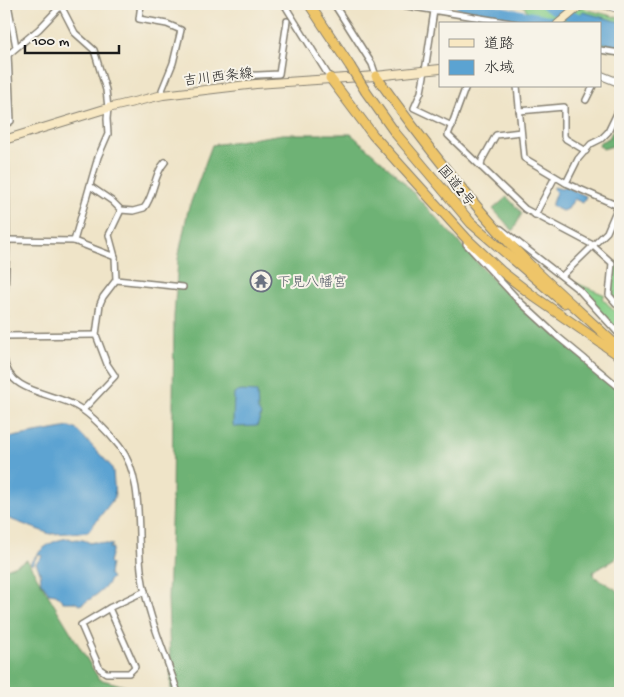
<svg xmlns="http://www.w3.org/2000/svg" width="624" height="697" viewBox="0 0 624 697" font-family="'Gochi Hand','Klee One',sans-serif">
	<rect width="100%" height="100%" fill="#f7f3e8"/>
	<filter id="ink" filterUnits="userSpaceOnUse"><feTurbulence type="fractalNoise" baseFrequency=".02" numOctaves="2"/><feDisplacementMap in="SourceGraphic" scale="10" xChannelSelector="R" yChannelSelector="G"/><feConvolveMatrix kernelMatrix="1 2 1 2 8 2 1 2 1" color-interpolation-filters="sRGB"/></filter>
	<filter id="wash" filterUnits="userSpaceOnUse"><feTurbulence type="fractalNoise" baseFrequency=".0096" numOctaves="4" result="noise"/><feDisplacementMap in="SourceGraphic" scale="20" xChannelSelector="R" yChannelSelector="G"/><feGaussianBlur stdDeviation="1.12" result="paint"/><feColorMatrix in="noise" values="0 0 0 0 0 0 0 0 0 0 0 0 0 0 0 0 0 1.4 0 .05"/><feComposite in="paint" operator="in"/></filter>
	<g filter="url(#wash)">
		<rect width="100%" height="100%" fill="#efe4c8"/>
		<g fill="#89cf89" stroke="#527652">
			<polygon points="522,4 577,4 588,10 620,18 620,51 600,48 600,24 537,24"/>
			<polygon points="620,258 620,302 612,294 616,264"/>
			<polygon points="576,283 605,295 602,298 620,317 620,332 593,304 593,300 575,284"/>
		</g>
		<g fill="#6eb275" stroke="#456748">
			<polygon points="618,120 620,120 620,165 617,161 618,156 613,146 603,149 599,145 600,142 609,138"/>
			<polygon points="283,134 351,134 396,174 499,286 534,318 571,347 620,392 620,552 615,559 593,572 595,577 620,592 620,693 171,693 168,598 172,499 174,317 178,259 188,210 212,145"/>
			<polygon points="507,197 522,213 513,231 493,209"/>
			<polygon points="27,560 99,679 151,693 4,693 4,570"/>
		</g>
		<g fill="#5ba3d2" stroke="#3c6077">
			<polygon points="583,12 620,22 620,47 600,42 600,24 569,24"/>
			<polygon points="564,186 586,196 583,203 574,199 568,209 562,211 552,206 552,203 556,192 553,189 554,187 562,189"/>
			<polygon points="242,391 257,392 258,410 261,415 257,426 234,427 233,424 234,394 237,392"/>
			<polygon points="69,427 76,429 111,466 113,471 115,497 88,532 50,534 4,517 4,440 7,438"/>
			<path d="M69,538L73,540C76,538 86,540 90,543L95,542L113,545L109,548H113L109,562L111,564L109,574L112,578C108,581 108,584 105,587C102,592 83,604 80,605L74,602H63L56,594L49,593L41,582L40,572L36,563L42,557L41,555L38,554L32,565L30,563C41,548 51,540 69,538Z"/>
		</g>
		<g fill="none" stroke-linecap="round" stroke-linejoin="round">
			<g stroke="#5ba3d2" stroke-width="11">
				<polyline points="460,4 545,20 558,24"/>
				<polyline points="546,4 558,11 593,24"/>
			</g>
		</g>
	</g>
	<g filter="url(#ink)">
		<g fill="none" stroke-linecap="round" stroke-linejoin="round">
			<g stroke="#868072" stroke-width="8">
				<g id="minor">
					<polyline points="8,4 16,47"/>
					<polyline points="60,4 75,33 94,50 106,90 108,108 107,119 108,134 98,157 74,241"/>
					<polyline points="141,4 139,19 167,24 181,30 173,63 162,90 163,95"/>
					<polyline points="284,4 330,78"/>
					<polyline points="334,4 372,64 376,76"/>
					<polyline points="395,4 517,24"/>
					<polyline points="435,4 425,71 421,92 414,108 452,126"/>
					<polyline points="600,50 620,53"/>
					<polyline points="4,58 39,29 59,8 60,4"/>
					<polyline points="217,77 279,74 287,21"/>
					<polyline points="466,86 448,135 525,209 591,244 612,263 609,295 620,308"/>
					<polyline points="517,86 524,158 566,183 618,206 607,232 562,276"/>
					<polyline points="586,100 593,86"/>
					<polyline points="519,111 564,107 564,136 566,139 586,151"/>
					<polyline points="4,122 8,123 11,121 8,54"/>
					<polyline points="4,144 6,159 7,240 4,318"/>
					<polyline points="481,167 482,160 496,135 521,132"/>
					<polyline points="566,183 578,159 591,144 601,139 608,132 620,107"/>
					<path d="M121,210L133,211L144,208C155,195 153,175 165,162"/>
					<polyline points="535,215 555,177"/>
					<polyline points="501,229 579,290 620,335"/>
					<polyline points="467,239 466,244 519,301 557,336 620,388"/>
					<polyline points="7,240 74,241 115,257"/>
					<polyline points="116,280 183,287"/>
					<polyline points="4,336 96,335"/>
					<path d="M4,359C9,394 52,392 76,406C91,414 110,434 120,447C146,482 135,536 142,577C148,617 166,655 178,693"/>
					<polyline points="83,410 115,376 107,364 96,335 100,304 103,297 116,280 115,257 109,235 121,210 112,201 90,186"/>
					<polyline points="109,608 134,664 135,667 129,673 106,673 100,669 81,625 111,607 145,591"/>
				</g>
			</g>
			<g stroke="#868072" stroke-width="9">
				<g id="tertiary">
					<polyline points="601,4 620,9"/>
					<polyline points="600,75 620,83"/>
				</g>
			</g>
			<g stroke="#868072" stroke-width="10">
				<g id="secondary">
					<polyline points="558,24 582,4"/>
					<polyline points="4,140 108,108 163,95 256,84 376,76 440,69"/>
				</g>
			</g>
			<g stroke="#868072" stroke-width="11">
				<g id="trunk">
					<polyline points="309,4 350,66"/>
					<path d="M376,76C423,142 472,205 528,263C558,293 590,320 620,349"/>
					<polyline points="330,78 373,135 467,239 501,271 536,298 620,356"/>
					<polyline points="366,92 396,134 471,223 564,303"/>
				</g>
			</g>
			<use href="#minor" stroke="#fff" stroke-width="5"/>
			<use href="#tertiary" stroke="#fff" stroke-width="7"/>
			<use href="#secondary" stroke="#f8e8c3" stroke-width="8"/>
			<use href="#trunk" stroke="#eec569" stroke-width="9"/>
			<g stroke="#868072" stroke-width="11" stroke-linecap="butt">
				<polyline id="trunk-bridge" points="350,66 366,92"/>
			</g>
			<use href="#trunk-bridge" stroke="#eec569" stroke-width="9"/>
		</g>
	</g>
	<defs>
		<g id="temple-ring" transform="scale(1.125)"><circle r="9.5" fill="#f7f3e8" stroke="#6b7280" stroke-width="1.5"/><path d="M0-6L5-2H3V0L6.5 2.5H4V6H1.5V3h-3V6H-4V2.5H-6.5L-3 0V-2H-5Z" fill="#6b7280"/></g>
	</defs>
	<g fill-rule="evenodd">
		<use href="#temple-ring" x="261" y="281"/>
	</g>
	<g text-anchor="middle" stroke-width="4" stroke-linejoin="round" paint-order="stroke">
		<g font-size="14" fill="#1c1c1c" stroke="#f7f3e8">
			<text transform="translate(218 76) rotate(-7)" y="5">吉川西条線</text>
			<text transform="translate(457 185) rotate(50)" y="5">国道2号</text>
		</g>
		<g font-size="14" fill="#5b616d" stroke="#f7f3e8" text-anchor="start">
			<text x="277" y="286">下見八幡宮</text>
		</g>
	</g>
	<rect width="624" height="697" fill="none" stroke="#f7f3e8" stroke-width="20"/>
	<rect x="439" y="22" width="162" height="65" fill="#f7f3e8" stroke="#9f9d96"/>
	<rect x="449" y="39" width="25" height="8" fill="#f8e8c3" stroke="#9f9d96"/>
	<text x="484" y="48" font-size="15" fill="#1c1c1c">道路</text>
	<rect x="449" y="60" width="25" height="15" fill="#5ba3d2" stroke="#9f9d96"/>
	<text x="484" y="72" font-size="15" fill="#1c1c1c">水域</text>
	<path d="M25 45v8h94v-8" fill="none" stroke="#1c1c1c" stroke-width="2.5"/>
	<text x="32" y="45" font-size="15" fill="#1c1c1c" stroke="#f7f3e8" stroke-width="4" paint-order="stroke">100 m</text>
</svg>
